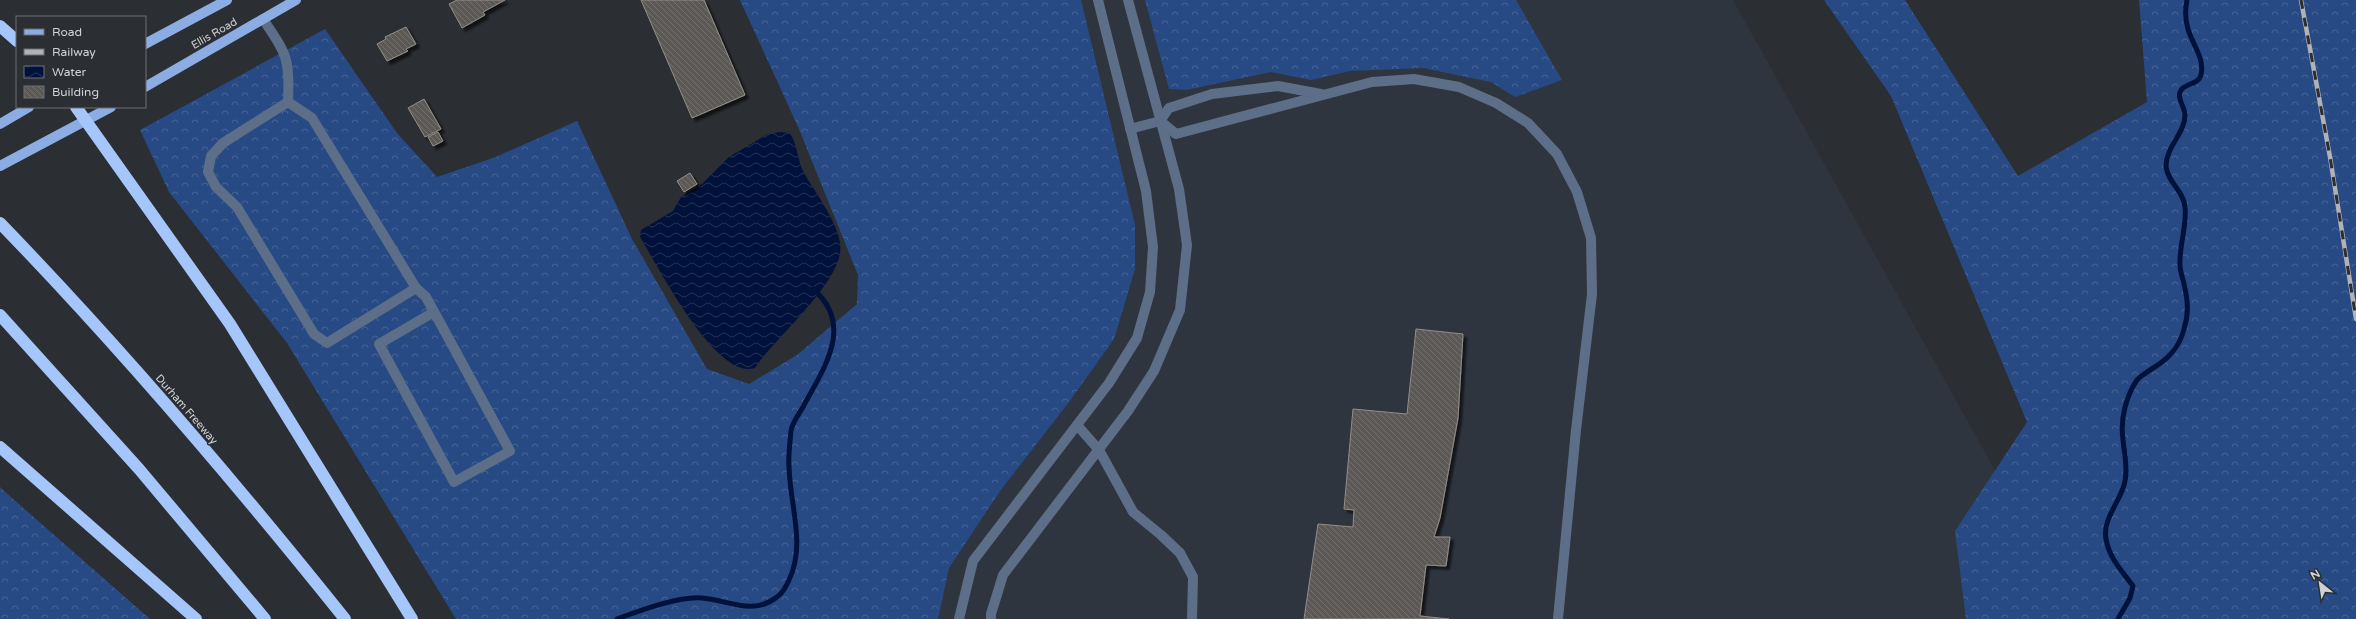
<svg xmlns="http://www.w3.org/2000/svg" width="2356" height="619" viewBox="0 0 2356 619" font-family="'Varela Round',sans-serif">
	<defs>
		<pattern id="forest-crowns" width="20" height="18" patternUnits="userSpaceOnUse"><rect width="20" height="18" fill="#284a84"/><path d="M2 6a3 3 0 1 1 6 0M12 15a3 3 0 1 1 6 0" fill="none" stroke="#466394"/></pattern>
		<pattern id="water-waves" width="16" height="10" patternUnits="userSpaceOnUse"><rect width="16" height="10" fill="#00123b"/><path d="M0 5q4-4 8 0t8 0" fill="none" stroke="#243356"/></pattern>
		<pattern id="building-back-hatch" width="6" height="6" patternUnits="userSpaceOnUse"><rect width="6" height="6" fill="#5c5954"/><path d="M-1 5l2 2M0 0l6 6M5-1l2 2" fill="none" stroke="#72706c"/></pattern>
		<filter id="shadow"><feDropShadow dx="3.5" dy="3.5" stdDeviation="1" flood-color="#0009"/></filter>
	</defs>
	<rect width="100%" height="100%" fill="#2b2e32"/>
	<polygon fill="#2f353f" points="744,0 1733,0 2030,533 2137,619 703,619 955,472"/>
	<g fill="url(#forest-crowns)">
		<polygon points="740,0 1081,0 1135,225 1135,269 1114,339 1069,402 1000,491 949,568 938,619 456,619 287,343 169,192 140,130 325,29 397,133 437,177 493,158 577,121 632,239 707,369 749,384 797,355 857,304 858,275 799,129"/>
		<polygon points="1145,0 1516,0 1562,80 1515,97 1491,82 1423,68 1350,71 1311,80 1271,72 1186,90 1169,89"/>
		<polygon points="1824,0 1905,0 2018,176 2147,102 2139,0 2356,0 2356,619 1966,619 1955,531 2027,422 1891,96"/>
		<polygon points="0,487 12,498 150,619 0,619"/>
	</g>
	<path fill="url(#water-waves)" d="M780,132L790,133C798,146 797,160 804,173C815,192 837,221 840,243C847,279 773,339 755,368C716,381 658,266 640,237L641,230L673,211L681,197L702,184L729,157L768,134Z"/>
	<g fill="none" stroke-linecap="round" stroke-linejoin="round">
		<g stroke="#00123b" stroke-width="5">
			<path d="M617,619C639,611 678,596 702,598C728,600 753,616 777,597C783,593 786,587 789,580C806,544 790,506 789,467C788,456 790,443 791,431C792,423 799,414 803,407C824,368 855,325 813,289"/>
			<path d="M2118,619L2130,598L2133,586C2122,571 2109,558 2106,539C2102,518 2122,500 2125,481C2128,467 2124,453 2123,439C2120,420 2126,396 2137,380C2140,376 2146,373 2150,370C2167,360 2179,349 2184,329C2189,313 2188,301 2184,284C2183,278 2180,272 2180,265C2179,246 2187,226 2185,207C2184,191 2167,182 2166,166C2166,147 2185,133 2185,115C2185,107 2176,98 2181,90C2186,83 2198,85 2201,75C2205,58 2192,44 2188,29C2185,19 2185,10 2187,0"/>
		</g>
	</g>
	<g fill="url(#building-back-hatch)" stroke="#928e89" filter="url(#shadow)">
		<polygon points="457,0 505,0 483,12 485,15 462,28 449,4"/>
		<polygon points="641,0 704,0 745,95 692,118"/>
		<polygon points="406,27 416,44 406,49 408,51 387,61 377,44 386,39 385,37"/>
		<polygon points="424,99 441,129 425,137 408,108"/>
		<polygon points="438,132 443,141 433,146 428,137"/>
		<polygon points="690,173 697,184 684,192 677,181"/>
		<polygon points="1416,329 1463,334 1458,418 1440,518 1434,537 1450,537 1446,566 1426,565 1420,616 1449,619 1304,619 1318,524 1353,527 1354,510 1344,509 1353,409 1407,414"/>
	</g>
	<g fill="none" stroke-linecap="round" stroke-linejoin="round">
		<g stroke="#5d6e89" stroke-width="10">
			<path d="M263,19C287,55 290,58 288,102L223,143L211,156L208,172L216,187L237,207L314,334L327,343L416,288L312,118L288,102"/>
			<polyline points="1160,121 1176,134 1372,82 1414,79 1459,87 1496,103 1528,123 1557,154 1577,192 1591,238 1592,294 1576,430 1558,619"/>
			<polyline points="1130,129 1160,121 1169,108 1212,94 1278,86 1321,94"/>
			<polyline points="416,288 426,297 510,451 454,482 379,344 434,312"/>
			<polyline points="1077,425 1099,450 1133,512 1161,535 1180,553 1193,577 1192,619"/>
			<polyline points="959,619 973,561 1109,383 1137,338 1150,292 1153,247 1146,191 1098,0"/>
			<polyline points="991,619 991,614 1003,575 1128,411 1154,371 1180,310 1187,245 1179,189 1128,0"/>
		</g>
		<g stroke="#8bade4" stroke-width="10">
			<polyline points="145,44 227,0"/>
			<polyline points="145,87 296,0"/>
			<polyline points="0,124 29,107"/>
			<polyline points="0,166 111,107"/>
		</g>
		<g stroke="#a5c6fb" stroke-width="12">
			<polyline points="0,26 17,41"/>
			<polyline points="76,107 230,324 412,619"/>
			<path d="M0,223C122,349 236,483 345,619"/>
			<polyline points="0,315 139,469 265,619"/>
			<polyline points="0,447 196,619"/>
		</g>
		<g stroke="#b1b2b6" stroke-width="4.5">
			<polyline id="rail" points="2301,0 2330,157 2356,319"/>
		</g>
		<use href="#rail" stroke="#2b2e32" stroke-width="3" stroke-dasharray="9" stroke-linecap="butt"/>
	</g>
	<g text-anchor="middle" stroke-width="3" stroke-linejoin="round" paint-order="stroke">
		<g font-size="11" fill="#d0d1d4" stroke="#2b2e32">
			<text transform="translate(214 33) rotate(-30)" y="4">Ellis Road</text>
			<text transform="translate(187 409) rotate(49)" y="4">Durham Freeway</text>
		</g>
	</g>
	<rect x="16" y="16" width="130" height="92" fill="#2b2e32" stroke="#6d6f73"/>
	<rect x="24" y="29" width="20" height="6" fill="#8bade4" stroke="#6d6f73"/>
	<text x="52" y="36" font-size="12" fill="#d0d1d4">Road</text>
	<rect x="24" y="49" width="20" height="6" fill="#b1b2b6" stroke="#6d6f73"/>
	<text x="52" y="56" font-size="12" fill="#d0d1d4">Railway</text>
	<rect x="24" y="66" width="20" height="12" fill="url(#water-waves)" stroke="#6d6f73"/>
	<text x="52" y="76" font-size="12" fill="#d0d1d4">Water</text>
	<rect x="24" y="86" width="20" height="12" fill="url(#building-back-hatch)" stroke="#6d6f73"/>
	<text x="52" y="96" font-size="12" fill="#d0d1d4">Building</text>
	<g transform="translate(2320 583) rotate(330)" stroke="#2b2e32" stroke-width="3" paint-order="stroke">
	<path d="M0-3L7 15L0 10L-7 15Z" fill="#d0d1d4"/>
	<text y="-6" font-size="11" font-weight="bold" text-anchor="middle" fill="#d0d1d4">N</text>
	</g>
</svg>
